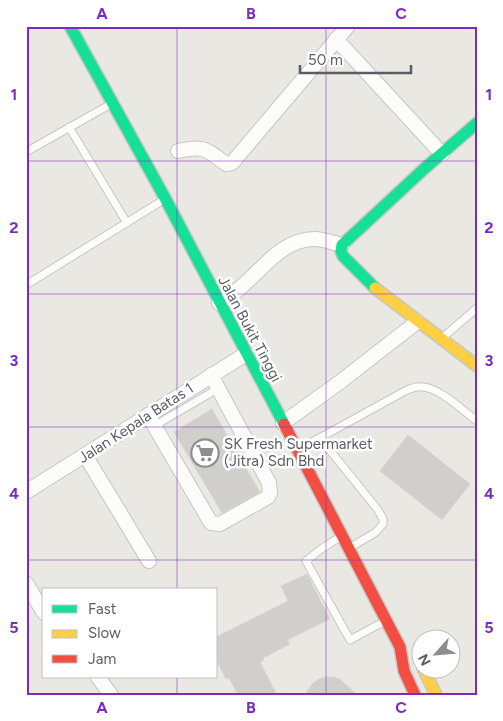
<svg xmlns="http://www.w3.org/2000/svg" width="503" height="721" viewBox="0 0 503 721" font-family="Figtree,sans-serif">
	<rect width="100%" height="100%" fill="#eae8e3"/>
	<g fill="#d0cfcc" stroke="#dad7d2">
		<polygon points="212,409 260,492 222,513 174,432"/>
		<polygon points="408,435 470,484 442,520 380,471"/>
		<polygon points="307,574 330,619 287,640 290,644 263,658 264,660 260,662 277,695 238,695 229,678 226,679 216,659 216,637 288,601 281,586"/>
		<polygon points="326,677 334,677 341,680 357,695 305,695 312,684 319,679"/>
	</g>
	<g fill="none" stroke-linecap="round" stroke-linejoin="round">
		<g stroke="#c6c7c6" stroke-width="9">
			<g id="lane">
				<polyline points="69,127 127,223"/>
				<polyline points="26,152 111,104"/>
				<polyline points="26,285 165,199"/>
				<polyline points="441,339 477,308"/>
				<polyline points="154,426 219,388"/>
				<polyline points="320,438 378,510 383,519 383,524 375,533 349,548"/>
				<path d="M300,451L314,441L407,390C412,388 417,386 422,387C439,387 463,411 477,421"/>
				<polyline points="340,537 321,549 306,561 350,640 385,621"/>
			</g>
		</g>
		<g stroke="#c6c7c6" stroke-width="16">
			<g id="street">
				<polyline points="336,39 442,154"/>
				<path d="M178,151C204,145 206,149 226,164L232,163L348,26"/>
				<path d="M219,303C227,298 235,293 241,287C264,268 282,239 315,239C323,239 333,243 342,245"/>
				<polyline points="148,415 211,523 220,524 268,497 270,493 269,483 211,375"/>
				<polyline points="283,423 340,382 417,322"/>
				<polyline points="85,455 149,561"/>
				<polyline points="26,492 246,354"/>
				<polyline points="26,583 44,613"/>
				<polyline points="98,677 111,695"/>
			</g>
		</g>
		<g stroke="#c7c7c7" stroke-width="14">
			<g id="fast">
				<polyline points="70,26 165,198 284,424"/>
				<polyline points="375,288 343,256 341,251 342,245 425,168 477,123"/>
			</g>
		</g>
		<g stroke="#c7c7c7" stroke-width="14">
			<g id="slow">
				<polyline points="375,288 477,366"/>
				<polyline points="423,668 436,695"/>
			</g>
		</g>
		<g stroke="#c7c7c7" stroke-width="14">
			<polyline id="jam" points="284,424 400,647 404,671 415,695"/>
		</g>
		<use href="#lane" stroke="#fcfcfb" stroke-width="7"/>
		<use href="#street" stroke="#fcfcfb" stroke-width="14"/>
		<use href="#fast" stroke="#16e098" stroke-width="11"/>
		<use href="#slow" stroke="#ffcf43" stroke-width="11"/>
		<use href="#jam" stroke="#f24e42" stroke-width="11"/>
	</g>
	<path fill="none" stroke="#7b2cbf" stroke-width="1" stroke-opacity="0.55" d="M177,26V590M326,26V695M26,161H477M26,294H477M26,427H477M26,560H477M177,677V695"/>
	<defs>
		<g id="supermarket-ring" transform="scale(1.4375)"><circle r="9.5" fill="#fff" stroke="#8c8e90" stroke-width="1.5"/><path d="M-6-5.5h2.5l.6 2H6L4.5 2H-2.5L-4.4-4H-6ZM-1.5 3.2a1.3 1.3 0 1 0 .1 0ZM3 3.2a1.3 1.3 0 1 0 .1 0Z" fill="#8c8e90"/></g>
	</defs>
	<g fill-rule="evenodd">
		<use href="#supermarket-ring" x="205" y="453"/>
	</g>
	<g text-anchor="middle" stroke-width="5" stroke-linejoin="round" paint-order="stroke">
		<g font-size="15" fill="#595e63" stroke="#fff">
			<text transform="translate(250 329) rotate(62)" y="5">Jalan Bukit Tinggi</text>
			<text transform="translate(136 423) rotate(-33)" y="5">Jalan Kepala Batas 1</text>
		</g>
		<g font-size="15" fill="#595e63" stroke="#fff" text-anchor="start">
			<text x="224" y="449">SK Fresh Supermarket<tspan x="224" dy="17">(Jitra) Sdn Bhd</tspan></text>
		</g>
	</g>
	<rect width="503" height="721" fill="none" stroke="#ffffff" stroke-width="55"/>
	<rect x="42" y="588" width="175" height="90" fill="#ffffff" stroke="#bdbfc1"/>
	<rect x="52" y="605" width="25" height="8" fill="#16e098" stroke="#bdbfc1"/>
	<text x="88" y="614" font-size="15" fill="#595e63">Fast</text>
	<rect x="52" y="630" width="25" height="8" fill="#ffcf43" stroke="#bdbfc1"/>
	<text x="88" y="638" font-size="15" fill="#595e63">Slow</text>
	<rect x="52" y="655" width="25" height="8" fill="#f24e42" stroke="#bdbfc1"/>
	<text x="88" y="664" font-size="15" fill="#595e63">Jam</text>
	<g transform="translate(436 654) rotate(243)"><circle r="24" fill="#ffffff" stroke="#bdbfc1"/>
	<path d="M0-4L9 19L0 12L-9 19Z" fill="#8c8e90"/>
	<text y="-8" font-size="14" font-weight="bold" text-anchor="middle" fill="#595e63">N</text>
	</g>
	<path d="M300 65v8h111v-8" fill="none" stroke="#595e63" stroke-width="2.5"/>
	<text x="308" y="65" font-size="15" fill="#595e63" stroke="#ffffff" stroke-width="4" paint-order="stroke">50 m</text>
	<rect x="28" y="28" width="448" height="666" fill="none" stroke="#7b2cbf" stroke-width="2"/>
	<g font-size="16" text-anchor="middle" font-weight="bold" fill="#7b2cbf">
		<text x="102" y="19">A</text>
		<text x="251" y="19">B</text>
		<text x="401" y="19">C</text>
		<text x="14" y="100">1</text>
		<text x="489" y="100">1</text>
		<text x="14" y="233">2</text>
		<text x="489" y="233">2</text>
		<text x="14" y="366">3</text>
		<text x="489" y="366">3</text>
		<text x="14" y="499">4</text>
		<text x="489" y="499">4</text>
		<text x="14" y="633">5</text>
		<text x="489" y="633">5</text>
		<text x="102" y="713">A</text>
		<text x="251" y="713">B</text>
		<text x="401" y="713">C</text>
	</g>
</svg>
